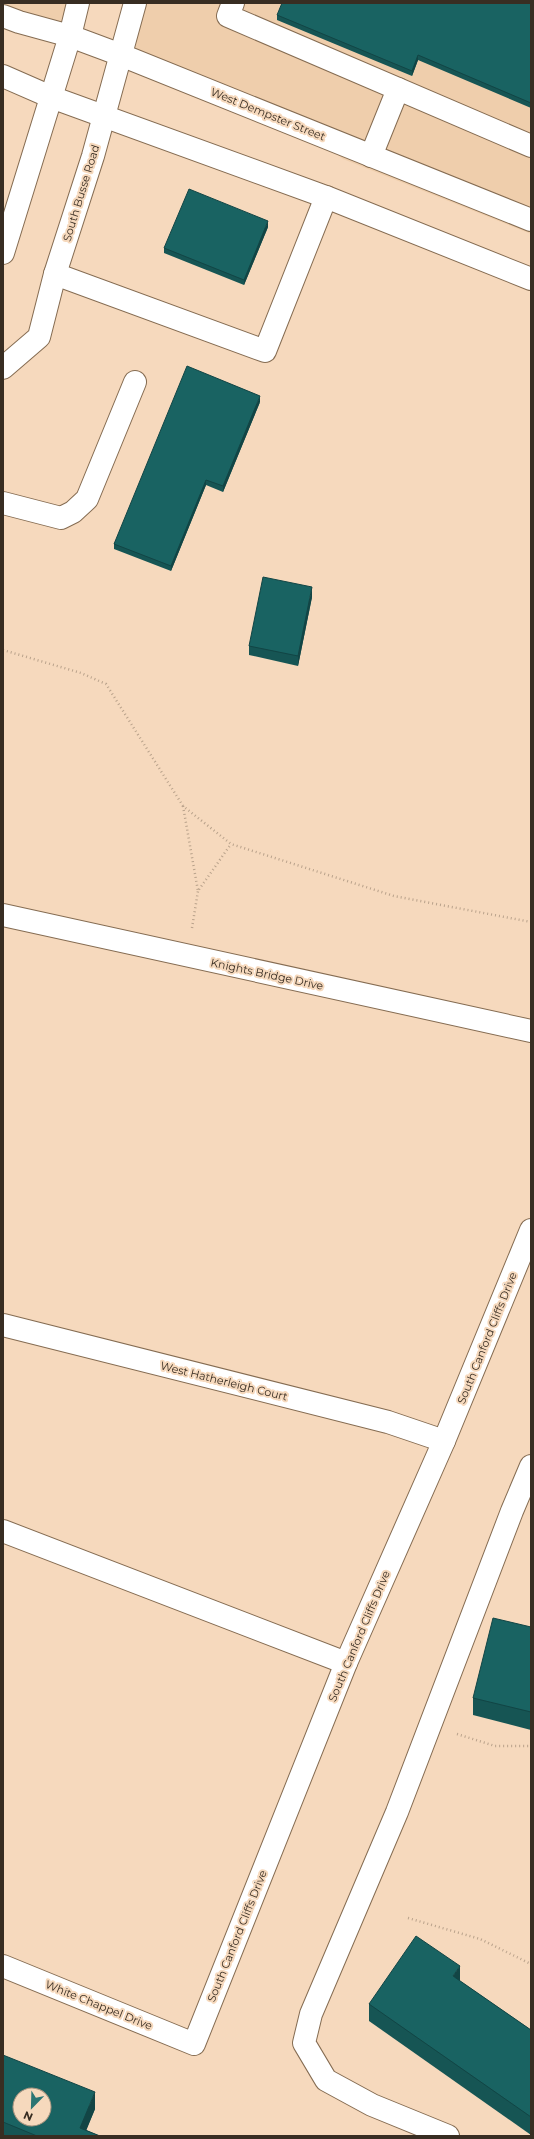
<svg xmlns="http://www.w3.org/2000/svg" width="534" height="2139" viewBox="0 0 534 2139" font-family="Montserrat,sans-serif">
	<rect width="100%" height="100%" fill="#f6d9bd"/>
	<g fill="#efceac">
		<polygon points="3,3 67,3 63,25 3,6"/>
		<polygon points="144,3 531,3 531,234 343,159 294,120 135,50"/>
	</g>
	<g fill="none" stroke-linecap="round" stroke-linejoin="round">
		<g stroke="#856c52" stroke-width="24">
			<g id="minor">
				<polyline points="233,3 228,16 531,146"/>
				<polyline points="371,156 398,89"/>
				<polyline points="55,274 265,351 326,197"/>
				<polyline points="3,503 61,518 73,512 87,499 135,382"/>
				<polyline points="3,915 531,1031"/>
				<polyline points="3,1325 388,1422 444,1441"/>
				<polyline points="3,1531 346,1663"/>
				<polyline points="3,1966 194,2044 346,1663 444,1441 531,1230"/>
				<polyline points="448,2136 372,2105 326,2080 304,2043 311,2014 397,1812 512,1511 531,1466"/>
			</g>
		</g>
		<g stroke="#856c52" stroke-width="24">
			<g id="major">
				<polyline points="3,16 19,22 70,36 121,55 531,220"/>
				<polyline points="3,76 51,97 326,197 531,279"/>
				<polyline points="3,253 70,36 78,3"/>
				<polyline points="3,368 39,337 55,274 93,156 135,3"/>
			</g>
		</g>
		<g stroke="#b9a28b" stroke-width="2.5" stroke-dasharray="1 3" stroke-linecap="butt">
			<polyline points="3,650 81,673 106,684 183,806 231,844 394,896 531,922"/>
			<polyline points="183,806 198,891 231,844"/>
			<polyline points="192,928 198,891"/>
			<polyline points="457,1734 495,1746 531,1746"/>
			<polyline points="408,1918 480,1939 531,1964"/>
		</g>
		<use href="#minor" stroke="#fff" stroke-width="22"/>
		<use href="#major" stroke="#fff" stroke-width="22"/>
	</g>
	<g fill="#165554">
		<polygon points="531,3 531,108 418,60 412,76 277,20 277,15"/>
		<polygon points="268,227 244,285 164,253 164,248"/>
		<polygon points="260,402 223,492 206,485 171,571 114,549 114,544"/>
		<polygon points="312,597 298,666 249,655 249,646"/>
		<polygon points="531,1627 531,1730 473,1715 473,1698"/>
		<polygon points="460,1981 531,2030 531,2135 369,2021 369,2004"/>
		<polygon points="3,2055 95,2109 86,2130 100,2136 3,2136"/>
	</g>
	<g fill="#124545">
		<polygon points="418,55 418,60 412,76 412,71"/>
		<polygon points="268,221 268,227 244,285 244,280"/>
		<polygon points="260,396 260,402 223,492 223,486"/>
		<polygon points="206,480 206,485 171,571 171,566"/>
		<polygon points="312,587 312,597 298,666 298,656"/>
		<polygon points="460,1966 460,1984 453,1976"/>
		<polygon points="95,2092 95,2109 84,2136 80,2128"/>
	</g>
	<g fill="#196362" stroke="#124545" fill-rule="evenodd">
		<polygon points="282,3 531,3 531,103 418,55 412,71 277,15"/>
		<polygon points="189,189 268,221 244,280 164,248"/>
		<polygon points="187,366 260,396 223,486 206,480 171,566 114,544"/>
		<polygon points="263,577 312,587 298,656 249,646"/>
		<polygon points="493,1618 531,1627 531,1712 473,1698"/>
		<polygon points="416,1936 460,1966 453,1976 531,2030 531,2117 369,2004"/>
		<path d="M3,2055L95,2092L80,2128L100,2136H37L3,2122ZM20,2095H44V2119H20Z"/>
	</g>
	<g text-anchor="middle" stroke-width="4" stroke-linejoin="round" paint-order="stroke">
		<g font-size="11" fill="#382d22" stroke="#f6d9bd">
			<text transform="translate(268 114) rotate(22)" y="4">West Dempster Street</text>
			<text transform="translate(81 193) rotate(-73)" y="4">South Busse Road</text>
			<text transform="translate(267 974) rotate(12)" y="4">Knights Bridge Drive</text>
			<text transform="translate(487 1338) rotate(-68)" y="4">South Canford Cliffs Drive</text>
			<text transform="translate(224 1381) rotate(14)" y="4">West Hatherleigh Court</text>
			<text transform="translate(359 1636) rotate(-67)" y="4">South Canford Cliffs Drive</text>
			<text transform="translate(237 1936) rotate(-68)" y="4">South Canford Cliffs Drive</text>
			<text transform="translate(99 2005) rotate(22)" y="4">White Chappel Drive</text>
		</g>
	</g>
	<rect width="534" height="2139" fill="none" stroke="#382d22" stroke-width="8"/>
	<g transform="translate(32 2107) rotate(203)"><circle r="19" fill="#f6d9bd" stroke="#aa947f"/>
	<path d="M0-3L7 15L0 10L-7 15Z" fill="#2b7573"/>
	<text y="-6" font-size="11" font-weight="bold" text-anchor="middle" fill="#382d22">N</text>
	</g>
</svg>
